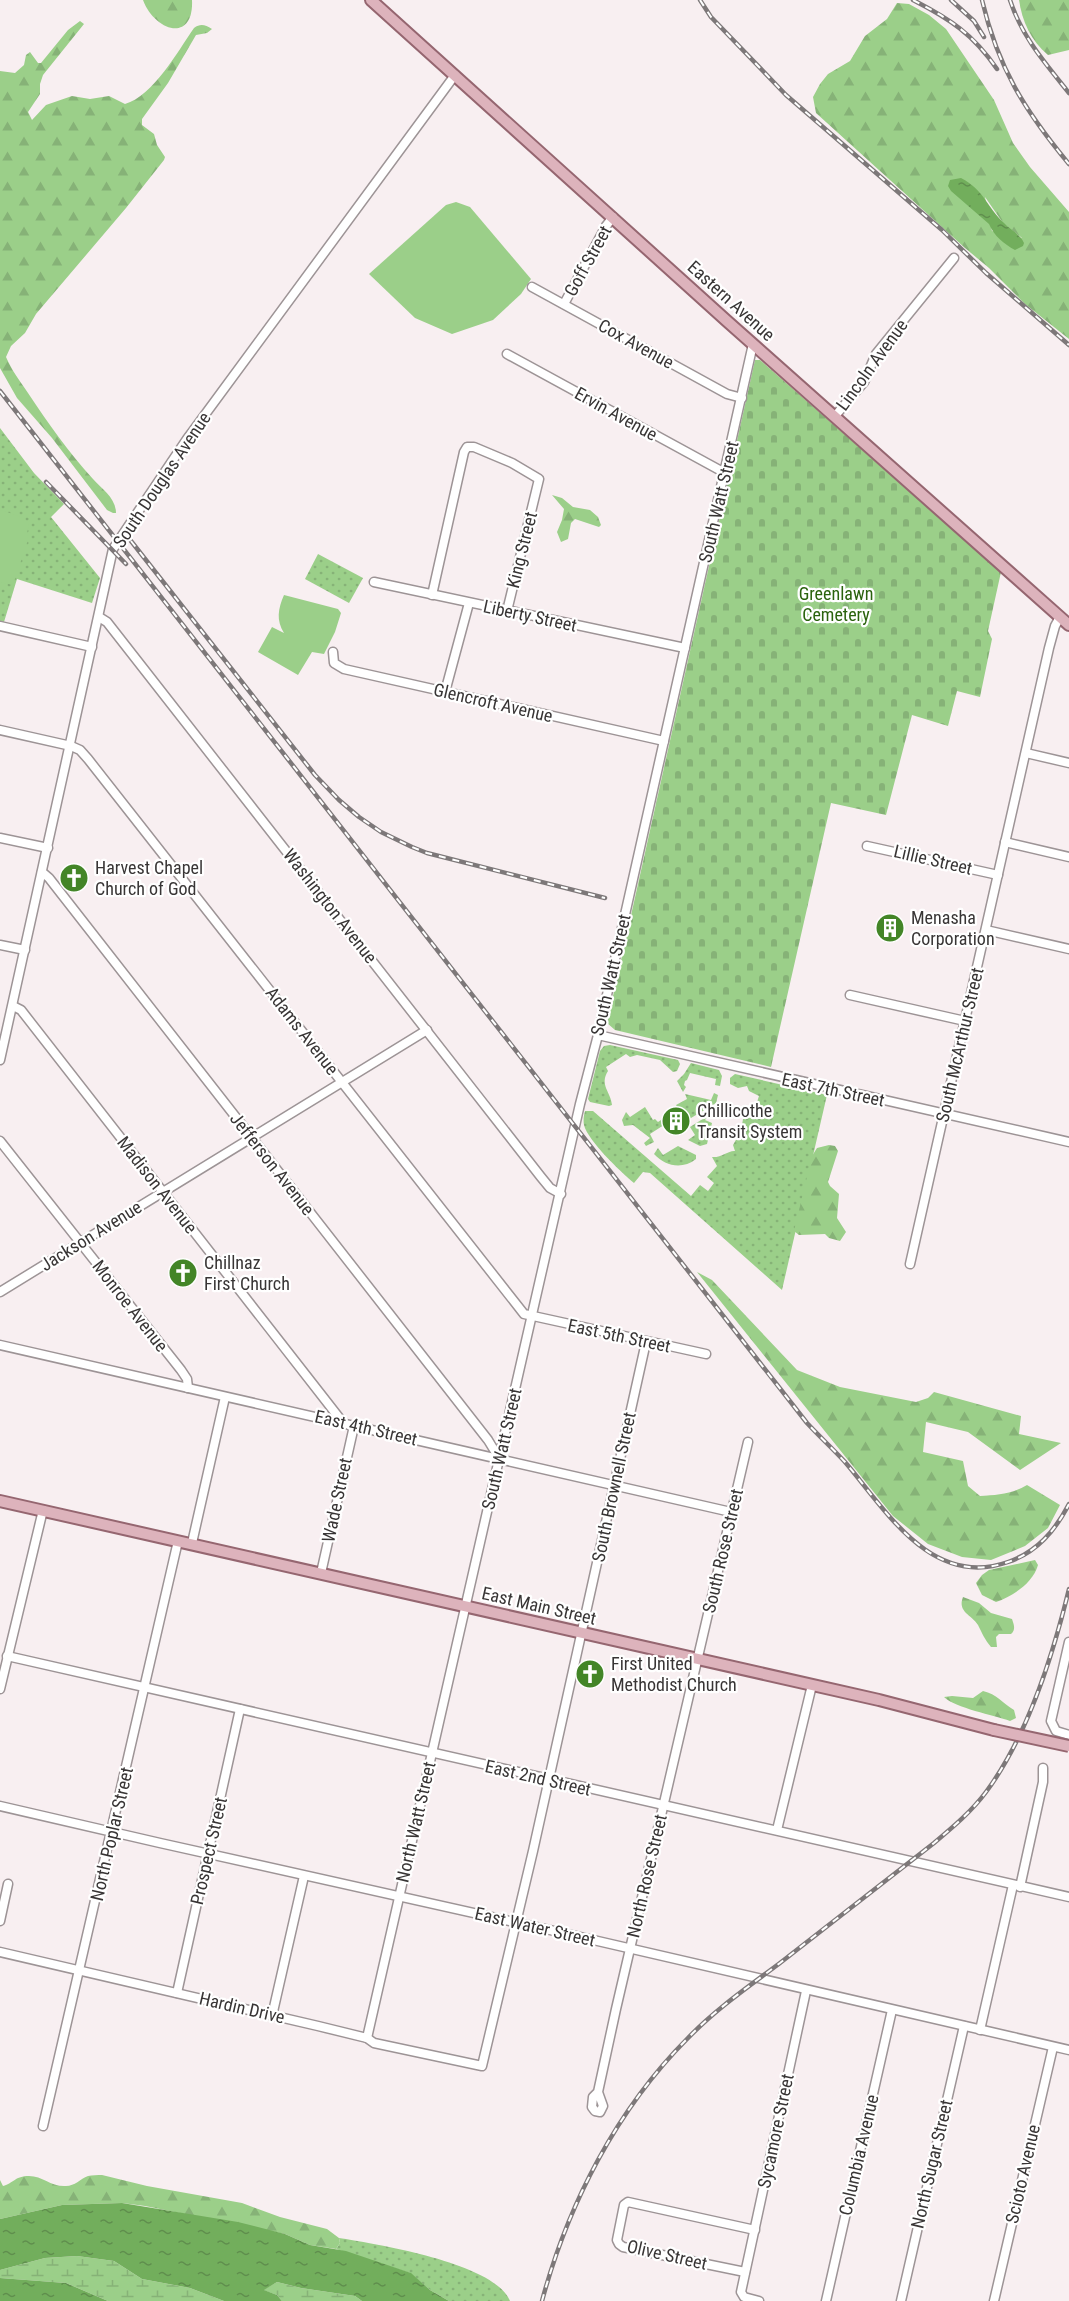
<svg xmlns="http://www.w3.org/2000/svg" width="1069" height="2301" viewBox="0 0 1069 2301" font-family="'Roboto Condensed',sans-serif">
	<defs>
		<pattern id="grass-dots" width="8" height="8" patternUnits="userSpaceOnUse" patternTransform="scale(1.5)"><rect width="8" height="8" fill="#9bcf89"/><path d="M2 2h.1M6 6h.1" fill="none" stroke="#86b277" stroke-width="1.8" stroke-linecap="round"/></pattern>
		<pattern id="forest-firs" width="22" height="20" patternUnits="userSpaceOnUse" patternTransform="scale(1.5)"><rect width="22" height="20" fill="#9bcf89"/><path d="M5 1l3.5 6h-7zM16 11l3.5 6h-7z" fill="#86b277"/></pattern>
		<pattern id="wetland-marsh" width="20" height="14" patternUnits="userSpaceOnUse" patternTransform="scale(1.5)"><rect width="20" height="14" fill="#9bcf89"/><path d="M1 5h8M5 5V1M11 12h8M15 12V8" fill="none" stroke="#86b277"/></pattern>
		<pattern id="cemetery-stones" width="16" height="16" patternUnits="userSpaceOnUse" patternTransform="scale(1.5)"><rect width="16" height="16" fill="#9bcf89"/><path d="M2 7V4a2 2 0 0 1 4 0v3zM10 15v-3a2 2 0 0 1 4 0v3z" fill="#86b277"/></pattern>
		<pattern id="water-ripples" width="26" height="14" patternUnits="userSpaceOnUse" patternTransform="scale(1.5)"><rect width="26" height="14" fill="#72ae5c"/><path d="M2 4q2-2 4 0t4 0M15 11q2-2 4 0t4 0" fill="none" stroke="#5f8e4d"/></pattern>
	</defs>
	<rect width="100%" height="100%" fill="#f8eff1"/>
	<g fill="url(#grass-dots)">
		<polygon points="0,428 34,473 64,504 51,517 100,578 92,603 17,579 4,622 0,621"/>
		<polygon points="318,554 363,578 349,603 305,579"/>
		<path d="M610,1045L678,1060L680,1064L677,1071L673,1072L660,1060L637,1055L630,1057L626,1054L606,1067L608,1071C599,1085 611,1092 612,1105L609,1106L590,1102L588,1099L600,1051L604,1046Z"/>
		<polygon points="691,1063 719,1070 722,1076 720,1086 715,1085 716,1079 690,1073 687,1080 685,1081 684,1085 686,1087 683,1092 677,1081 684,1074"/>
		<path d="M735,1074L827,1095L782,1290L650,1173L643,1172L634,1183C621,1172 588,1141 584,1125C583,1120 584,1115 585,1111H593L691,1196L700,1185L708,1191L714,1183L707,1177L717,1166L712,1157C721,1158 729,1150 735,1151L733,1145L741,1131L743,1119L754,1117L758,1109H766L757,1102L759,1096L749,1091L747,1086L738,1088L730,1084V1078Z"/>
		<polygon points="714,1093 718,1095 716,1103 686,1121 684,1118 688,1115 686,1112 682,1114 676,1105 687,1099 685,1094 711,1100"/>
		<polygon points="645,1107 653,1120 655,1119 658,1122 664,1118 667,1123 650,1134 654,1142 646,1146 644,1143 650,1138 633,1125 624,1126 622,1120 626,1112 630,1117"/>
		<polygon points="709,1115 705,1120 712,1123 707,1144 700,1146 688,1140 695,1135 690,1127"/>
		<path d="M678,1146L696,1155V1159C682,1170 665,1166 654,1154L658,1148L663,1155Z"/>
		<path d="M339,2238C377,2244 495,2263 510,2301H449L430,2290L410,2273L336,2249L340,2243Z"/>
	</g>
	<g fill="url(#forest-firs)" fill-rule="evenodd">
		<path d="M143,0H192C194,43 155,32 143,0Z"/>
		<path d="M1019,0H1069V50L1048,55C1031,41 1022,21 1019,0Z"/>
		<path d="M897,3L909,4L929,15L946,29L994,100L1013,143L1030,167L1069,212V339L1025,304L989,268L965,248L816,113L813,97L820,84L828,74L850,61L865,36L887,19ZM985,197L1003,223L1022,238L992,231Z"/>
		<path d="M80,21L84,24L43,75L40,84V94L28,112L32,120L46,105L72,96L90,99L109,96L125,104C153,96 178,51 194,28C201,23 205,25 212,29L207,33L196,35L168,83L142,119V125L154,134L157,145L165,157L164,160L126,208L36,314L25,333L11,346L6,357C12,371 20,381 28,393C48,423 69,453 93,479C102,489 116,498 116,513H113L107,510L52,438L17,398L0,368V71L15,73L24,65L26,55L30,52L38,63H41L68,30Z"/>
		<polygon points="552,495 562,498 573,507 590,510 598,517 601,525 599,527 575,519 571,523 568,539 561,542 557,532 562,520 564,509"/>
		<polygon points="829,1145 835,1146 838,1151 828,1182 830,1186 839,1194 837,1218 846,1232 840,1241 829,1238 825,1234 799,1235 794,1231 812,1156 817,1148"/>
		<path d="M697,1272L712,1280L797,1370L840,1387L916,1402L928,1398L934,1392L1021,1416L1019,1434L1061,1443L1020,1470L968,1432L926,1422L923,1452L963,1461L968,1486L980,1496C997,1495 1012,1494 1027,1485L1060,1505L1048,1528L1025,1546L991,1560L962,1557L928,1544L893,1516Z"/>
		<path d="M1035,1560L1038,1565C1033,1583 1013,1596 996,1602L982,1595L976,1583L982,1575L989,1570Z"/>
		<path d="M963,1597L979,1603L991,1613L1012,1619C1014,1625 1016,1630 1011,1634H999L996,1637L997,1647H991C985,1640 982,1633 978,1625C972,1615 957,1612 963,1597Z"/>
		<path d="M983,1691C997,1694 1002,1703 1014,1710L1016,1718L1010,1721C994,1715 955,1708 944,1697L952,1696L973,1698Z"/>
		<path d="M102,2175L147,2186L242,2203L280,2217L327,2229L339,2238L340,2243L336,2249L310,2245L285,2234L145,2206L122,2203L62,2205L0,2219V2180L3,2186C14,2183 15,2176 29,2176C43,2176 51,2187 66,2186C75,2186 80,2179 88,2176C92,2175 98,2175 102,2175Z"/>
	</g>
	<g fill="url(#wetland-marsh)">
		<polygon points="77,2256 114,2261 142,2279 190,2288 224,2301 108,2301 66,2283 0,2278 0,2270 45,2258"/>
		<polygon points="277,2282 301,2288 355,2296 362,2301 282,2301 277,2295 263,2290"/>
	</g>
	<polygon fill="url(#cemetery-stones)" points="755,360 760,360 1001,572 988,631 992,639 980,697 957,691 948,726 912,715 886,815 831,803 771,1067 615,1030 607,1023"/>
	<g fill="#9bcf89">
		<polygon points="456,202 470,207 531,279 521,294 493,320 452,334 415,318 369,274 446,205"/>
		<path d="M0,510C10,513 23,516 29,525L27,533L28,540L13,585L0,582Z"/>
		<path d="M284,595L338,609L341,613L335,632L324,654L312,652L298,675L258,652L272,627L284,633C276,620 278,609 284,595Z"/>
	</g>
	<g fill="url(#water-ripples)">
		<path d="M961,178C984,190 987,207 1004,223C1011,230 1020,234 1024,243L1023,246L1015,250C1004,244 994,236 989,224L951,191L948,186L950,180Z"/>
		<polygon points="122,2203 238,2222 285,2234 310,2245 346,2251 411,2273 430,2290 449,2301 362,2301 355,2296 301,2288 277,2282 264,2290 277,2295 282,2301 224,2301 190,2288 142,2279 114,2261 77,2256 45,2258 0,2270 0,2219 62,2205"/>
		<polygon points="0,2278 66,2283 108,2301 0,2301"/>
	</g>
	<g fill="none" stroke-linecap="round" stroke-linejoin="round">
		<g stroke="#9d9496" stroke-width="11">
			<g id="minor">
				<polyline points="532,287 727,394 742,398"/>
				<polyline points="564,304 606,226 613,217"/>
				<polyline points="507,354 725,473"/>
				<polyline points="835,416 864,382 876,354 954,258"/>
				<polyline points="374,582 685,648"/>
				<polyline points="432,595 464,452 467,447 474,447 512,463 539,479 507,611"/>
				<polyline points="99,617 107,622 541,1177 550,1188 561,1194"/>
				<polyline points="0,626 92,647"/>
				<polyline points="333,652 334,663 344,669 664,741"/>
				<polyline points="445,692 469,603"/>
				<polyline points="0,730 71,746 80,750 88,759 524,1314 706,1354"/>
				<polyline points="1026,753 1069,763"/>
				<polyline points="0,838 48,848"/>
				<polyline points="1005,842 1069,857"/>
				<polyline points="867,846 998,875"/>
				<polyline points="42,872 49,878 488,1440 499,1458"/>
				<polyline points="986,930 1069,949"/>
				<polyline points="0,945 25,950"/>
				<polyline points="850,995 965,1021"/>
				<polyline points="13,1006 21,1010 344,1424"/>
				<polyline points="598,1035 1069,1142"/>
				<polyline points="0,1060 113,549 187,439 455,75"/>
				<polyline points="0,1141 181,1370 187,1379 188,1388"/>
				<polyline points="910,1264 1049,648 1055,626 1060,617"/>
				<polyline points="0,1292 427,1030"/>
				<polyline points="0,1345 731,1512"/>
				<polyline points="192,1543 225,1397"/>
				<polyline points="321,1573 354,1426"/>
				<polyline points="1069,1642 1051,1721 1056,1731 1069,1735"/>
				<polyline points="7,1656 1069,1897"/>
				<polyline points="0,1689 43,1510"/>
				<polyline points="0,1806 160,1843 550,1930 1069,2050"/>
				<polyline points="777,1830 812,1685"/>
				<polyline points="1020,1887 1043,1782 1043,1768"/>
				<polyline points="0,1921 8,1884"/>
				<polyline points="0,1952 318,2026 367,2038 374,2043 482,2066 533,1851 646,1342"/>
				<polyline points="177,1993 240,1709"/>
				<polyline points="272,2016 304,1876"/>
				<polyline points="980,2030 1013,1885"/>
				<polyline points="367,2038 580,1104 598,1035 753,344"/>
				<polyline points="598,2092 603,2106 600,2112 595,2111 592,2107 593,2097 598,2092 616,2009 748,1442"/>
				<polyline points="43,2126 178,1541"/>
				<polyline points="745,2272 623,2247 619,2244 617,2240 624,2205 628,2202 755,2230"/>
				<polyline points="759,2301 744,2297 741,2292 806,1991"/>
				<polyline points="826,2301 892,2010"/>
				<polyline points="901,2301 964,2026"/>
				<polyline points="994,2301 1053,2047"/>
			</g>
		</g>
		<g stroke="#956670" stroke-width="14">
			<g id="major">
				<polyline points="371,0 728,322 1069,625"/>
				<polyline points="0,1501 879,1700 994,1730"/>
			</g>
		</g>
		<use href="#minor" stroke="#fff" stroke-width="8"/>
		<use href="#major" stroke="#ddb3bc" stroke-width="10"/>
		<g stroke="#7d7879" stroke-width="4.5">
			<g id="rail">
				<polyline points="700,0 711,17 786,95 942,230 986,273 1069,345"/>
				<path d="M913,0C950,19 973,34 997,69"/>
				<polyline points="951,0 974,21 984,37"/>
				<path d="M982,0C998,68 1025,111 1069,164"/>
				<path d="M1010,0C1022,37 1045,63 1069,93"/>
				<path d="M0,391L807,1423C819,1436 833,1449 845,1462C886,1510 931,1589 1008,1562C1037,1552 1055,1531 1069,1504"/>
				<polyline points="46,482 126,564"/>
				<polyline points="131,541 315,775 339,800 359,817 381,832 412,847 427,853 605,898"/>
				<path d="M542,2301C568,2204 617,2109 688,2038C716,2009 748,1987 780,1963C831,1923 883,1883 934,1843C953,1827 972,1811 986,1792C1027,1737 1053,1655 1069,1589"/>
			</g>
		</g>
		<use href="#rail" stroke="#fff" stroke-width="2" stroke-dasharray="7" stroke-linecap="butt"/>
		<g stroke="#956670" stroke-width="14" stroke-linecap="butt">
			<polyline id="major-bridge" points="994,1730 1069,1746"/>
		</g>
		<use href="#major-bridge" stroke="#ddb3bc" stroke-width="10"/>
	</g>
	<defs>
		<g id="church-disc" transform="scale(1.5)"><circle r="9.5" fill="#438527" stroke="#fff"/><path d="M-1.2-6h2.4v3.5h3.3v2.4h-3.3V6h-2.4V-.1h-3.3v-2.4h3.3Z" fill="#fff"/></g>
		<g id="building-disc" transform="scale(1.5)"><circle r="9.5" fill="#438527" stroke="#fff"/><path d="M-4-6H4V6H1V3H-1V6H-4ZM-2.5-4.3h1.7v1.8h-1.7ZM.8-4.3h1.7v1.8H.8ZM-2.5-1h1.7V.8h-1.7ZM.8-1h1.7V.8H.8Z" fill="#fff"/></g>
	</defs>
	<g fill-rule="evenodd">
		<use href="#church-disc" x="74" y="878"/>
		<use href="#building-disc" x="890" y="928"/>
		<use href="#building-disc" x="676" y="1121"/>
		<use href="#church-disc" x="183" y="1273"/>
		<use href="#church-disc" x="590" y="1674"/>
	</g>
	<g text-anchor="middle" stroke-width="4.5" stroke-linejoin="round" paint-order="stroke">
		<g font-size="18" fill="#383535" stroke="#fff">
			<text transform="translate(588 261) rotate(-61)" y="6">Goff Street</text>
			<text transform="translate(731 301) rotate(42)" y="6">Eastern Avenue</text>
			<text transform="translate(636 344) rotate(29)" y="6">Cox Avenue</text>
			<text transform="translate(872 365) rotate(-54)" y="6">Lincoln Avenue</text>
			<text transform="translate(616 414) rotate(29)" y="6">Ervin Avenue</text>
			<text transform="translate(162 480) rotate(-56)" y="6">South Douglas Avenue</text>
			<text transform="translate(719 502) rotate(-77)" y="6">South Watt Street</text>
			<text transform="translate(522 550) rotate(-76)" y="6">King Street</text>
			<text transform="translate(530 616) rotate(12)" y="6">Liberty Street</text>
			<text transform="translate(493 703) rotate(13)" y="6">Glencroft Avenue</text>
			<text transform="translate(933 860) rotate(13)" y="6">Lillie Street</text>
			<text transform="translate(330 906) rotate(52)" y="6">Washington Avenue</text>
			<text transform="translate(611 975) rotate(-77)" y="6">South Watt Street</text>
			<text transform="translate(302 1031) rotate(52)" y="6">Adams Avenue</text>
			<text transform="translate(960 1045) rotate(-77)" y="6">South McArthur Street</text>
			<text transform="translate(833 1090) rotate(12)" y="6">East 7th Street</text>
			<text transform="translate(272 1164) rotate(52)" y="6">Jefferson Avenue</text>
			<text transform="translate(157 1185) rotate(52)" y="6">Madison Avenue</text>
			<text transform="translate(91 1236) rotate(-32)" y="6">Jackson Avenue</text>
			<text transform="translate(130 1306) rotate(52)" y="6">Monroe Avenue</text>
			<text transform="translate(619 1336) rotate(12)" y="6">East 5th Street</text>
			<text transform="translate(366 1428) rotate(13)" y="6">East 4th Street</text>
			<text transform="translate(502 1449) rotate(-77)" y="6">South Watt Street</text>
			<text transform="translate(614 1487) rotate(-78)" y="6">South Brownell Street</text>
			<text transform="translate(337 1500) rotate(-78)" y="6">Wade Street</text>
			<text transform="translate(723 1551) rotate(-77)" y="6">South Rose Street</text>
			<text transform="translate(539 1606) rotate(13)" y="6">East Main Street</text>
			<text transform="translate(538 1778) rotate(13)" y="6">East 2nd Street</text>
			<text transform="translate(416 1822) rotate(-77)" y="6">North Watt Street</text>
			<text transform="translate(112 1834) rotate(-77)" y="6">North Poplar Street</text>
			<text transform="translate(209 1851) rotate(-77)" y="6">Prospect Street</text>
			<text transform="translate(647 1876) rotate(-77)" y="6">North Rose Street</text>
			<text transform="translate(535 1927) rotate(13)" y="6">East Water Street</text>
			<text transform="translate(242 2008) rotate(13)" y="6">Hardin Drive</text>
			<text transform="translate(776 2131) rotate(-78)" y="6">Sycamore Street</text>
			<text transform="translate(859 2155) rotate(-77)" y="6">Columbia Avenue</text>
			<text transform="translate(932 2164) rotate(-77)" y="6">North Sugar Street</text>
			<text transform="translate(1023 2174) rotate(-77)" y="6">Scioto Avenue</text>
			<text transform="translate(667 2255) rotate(13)" y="6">Olive Street</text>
		</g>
		<g font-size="18" fill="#2a620d" stroke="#fff">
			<text x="836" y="600">Greenlawn<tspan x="836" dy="21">Cemetery</tspan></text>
		</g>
		<g font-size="18" fill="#383535" stroke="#fff" text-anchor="start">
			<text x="95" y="874">Harvest Chapel<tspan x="95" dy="21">Church of God</tspan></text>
			<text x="911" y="924">Menasha<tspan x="911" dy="21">Corporation</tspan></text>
			<text x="697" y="1117">Chillicothe<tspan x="697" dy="21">Transit System</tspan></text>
			<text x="204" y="1269">Chillnaz<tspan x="204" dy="21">First Church</tspan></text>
			<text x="611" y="1670">First United<tspan x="611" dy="21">Methodist Church</tspan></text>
		</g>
	</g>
</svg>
